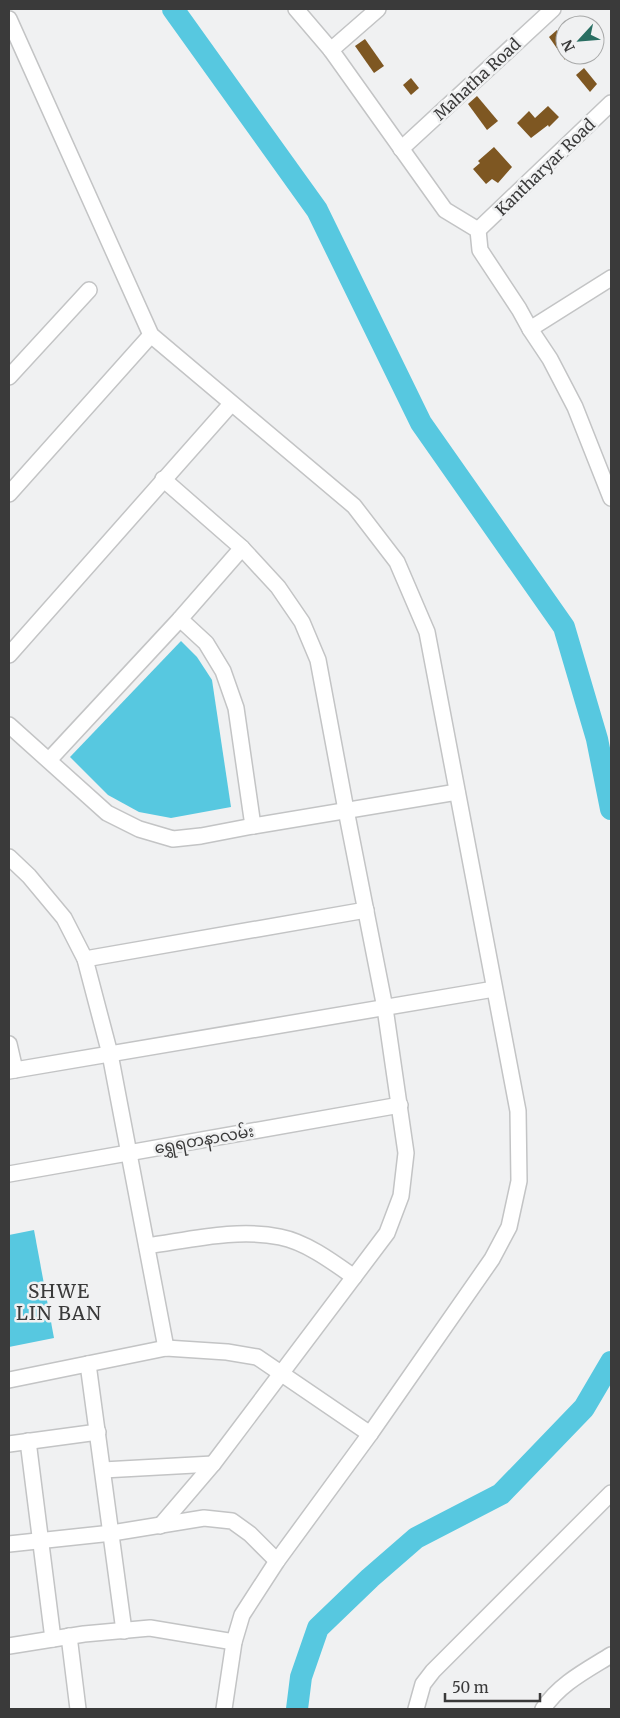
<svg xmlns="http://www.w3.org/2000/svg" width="620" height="1718" viewBox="0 0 620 1718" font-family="Merriweather,'Noto Sans Myanmar',serif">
	<rect width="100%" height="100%" fill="#f0f1f2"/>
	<g fill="#57c8e0">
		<polygon points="181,641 197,657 212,680 231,807 171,818 139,812 108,795 70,757"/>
		<polygon points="34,1230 54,1338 9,1347 9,1235"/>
	</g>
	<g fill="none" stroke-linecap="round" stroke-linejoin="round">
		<g stroke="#57c8e0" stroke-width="22">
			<polyline points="173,9 317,210 421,423 564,627 597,739 611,809"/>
			<polyline points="297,1709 301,1677 318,1628 370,1578 416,1538 501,1494 584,1408 611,1362"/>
		</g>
	</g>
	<g fill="#7e5722">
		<polygon points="557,30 565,41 565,60 549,37"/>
		<polygon points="365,39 384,66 374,73 355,46"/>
		<polygon points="584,68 597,84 590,92 576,75"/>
		<polygon points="411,78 419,88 411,95 403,85"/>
		<polygon points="477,96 498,121 487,130 468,104"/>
		<polygon points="548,106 559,117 549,127 548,125 531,138 517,123 529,111 535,118"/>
		<polygon points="494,147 512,167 498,183 492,179 486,184 473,169 480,163 478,161"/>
	</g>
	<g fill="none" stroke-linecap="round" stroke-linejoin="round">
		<g stroke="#c3c4c5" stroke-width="18">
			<g id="street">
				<polyline points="296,9 331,50 445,210 478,230 480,250 519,309 530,329 550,359 575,407 611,498"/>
				<polyline points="9,19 151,335 354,506 397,562 427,632 518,1111 519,1181 509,1227 492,1259 370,1434 277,1561 242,1615 234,1642 224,1709"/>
				<polyline points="331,50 378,9"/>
				<polyline points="401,149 553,9"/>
				<polyline points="478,230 611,103"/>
				<polyline points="530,329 611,278"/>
				<polyline points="9,377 89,290"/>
				<polyline points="9,494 151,335"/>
				<polyline points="180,619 206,643 223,671 236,708 253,826"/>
				<polyline points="9,655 231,404"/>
				<polyline points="9,725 107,813 139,829 173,839 201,836 253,826 457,792"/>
				<polyline points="49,760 180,619 242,548"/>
				<polyline points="9,857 29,876 64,918 85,959 110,1054 166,1348"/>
				<polyline points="85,959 366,910"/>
				<polyline points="9,1044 15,1070"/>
				<polyline points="9,1071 494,989"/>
				<polyline points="9,1174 400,1105"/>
				<path d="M147,1246C190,1240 237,1228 280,1237C306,1242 333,1262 354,1277"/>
				<polyline points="88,1364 124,1631"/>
				<polyline points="9,1380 166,1348 227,1352 257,1357 370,1434"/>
				<polyline points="28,1441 53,1639"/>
				<polyline points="9,1444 98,1432"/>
				<polyline points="103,1470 213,1464"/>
				<polyline points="160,1526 213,1464 387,1233 401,1196 406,1153 385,1008 346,810 318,660 302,622 278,587 242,548 163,479"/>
				<polyline points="9,1544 112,1533 204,1518 232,1521 250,1534 277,1561"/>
				<polyline points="69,1636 78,1709"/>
				<polyline points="9,1646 84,1634 150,1628 234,1642"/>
				<polyline points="416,1709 423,1684 433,1671 611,1493"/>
				<path d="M543,1709C559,1684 587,1670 611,1655"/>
			</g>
		</g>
		<use href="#street" stroke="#fff" stroke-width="15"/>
	</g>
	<g text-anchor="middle" stroke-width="5" stroke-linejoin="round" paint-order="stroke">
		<g font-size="16" fill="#3a3a3a" stroke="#f0f1f2">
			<text transform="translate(477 79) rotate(-43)" y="6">Mahatha Road</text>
			<text transform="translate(545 167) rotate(-44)" y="6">Kantharyar Road</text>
			<text transform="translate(204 1139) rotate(-10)" y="6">ရွှေရတနာလမ်း</text>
		</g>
		<g font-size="19" letter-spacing="1" fill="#3a3a3a" stroke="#f0f1f2">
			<text x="59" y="1298">SHWE<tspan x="59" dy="22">LIN BAN</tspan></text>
		</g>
	</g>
	<rect width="620" height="1718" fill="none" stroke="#3a3a3a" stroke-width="20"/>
	<g transform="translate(580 40) rotate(244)"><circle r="24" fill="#f0f1f2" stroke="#a7a8a8"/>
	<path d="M0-4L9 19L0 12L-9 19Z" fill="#296e62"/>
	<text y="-8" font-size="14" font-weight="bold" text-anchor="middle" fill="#3a3a3a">N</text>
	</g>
	<path d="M445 1693v8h95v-8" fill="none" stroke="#3a3a3a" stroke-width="2.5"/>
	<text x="452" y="1693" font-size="15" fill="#3a3a3a" stroke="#f0f1f2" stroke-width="4" paint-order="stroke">50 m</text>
</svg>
